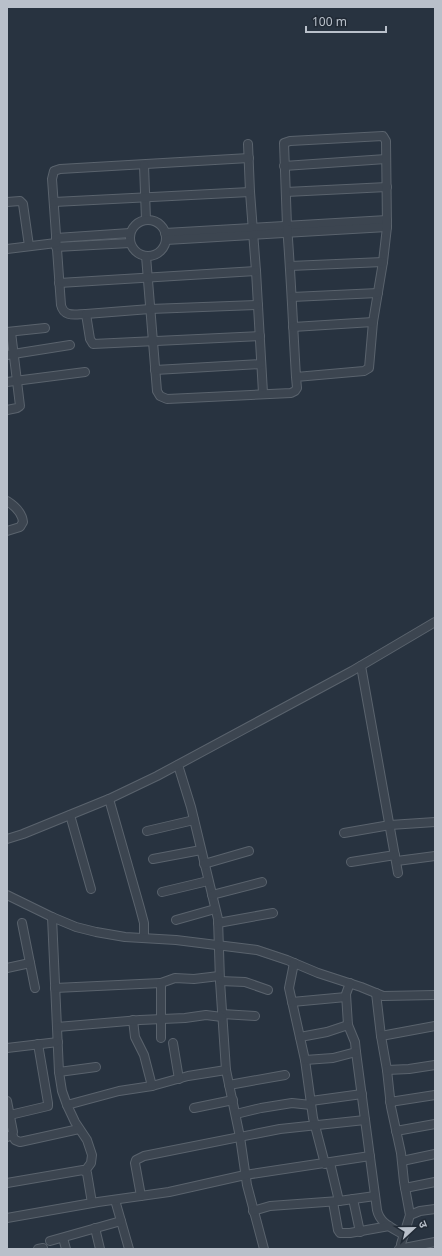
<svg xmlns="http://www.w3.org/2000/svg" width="442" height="1256" viewBox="0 0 442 1256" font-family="'Noto Sans','Noto Sans Devanagari',sans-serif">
	<rect width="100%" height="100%" fill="#283340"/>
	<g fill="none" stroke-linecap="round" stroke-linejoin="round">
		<g stroke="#5a636d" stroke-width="10">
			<g id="minor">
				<polyline points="248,144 250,192 256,271 263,393"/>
				<path d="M249,158L60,169L54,171L52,179L61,305C64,318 76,314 86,314L90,339L93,344L260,336"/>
				<polyline points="144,165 146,220"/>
				<polyline points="284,166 386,159"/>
				<polyline points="286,192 387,187"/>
				<polyline points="7,202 20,201 23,204 29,246"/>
				<polyline points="54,202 250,192"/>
				<circle cx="148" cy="238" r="18"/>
				<polyline points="165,233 387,220"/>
				<polyline points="56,238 130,233"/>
				<polyline points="166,240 387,227"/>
				<polyline points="56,247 130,243"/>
				<polyline points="7,249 56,243"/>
				<path d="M146,256L157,391L160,396L167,399L291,393L295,391L297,388L296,377C293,327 291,276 287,226L284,143L290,141L383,136L386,141L387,227L383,262L373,322L369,368L364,371L296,377"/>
				<polyline points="290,266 383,262"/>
				<polyline points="59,283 256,271"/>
				<polyline points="292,297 378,293"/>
				<polyline points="86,314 150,309 258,305"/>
				<polyline points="293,327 373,322"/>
				<polyline points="7,332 45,328"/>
				<polyline points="7,355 70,345"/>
				<polyline points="155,370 261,364"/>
				<polyline points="7,382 85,372"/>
				<polyline points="7,410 17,408 20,406 11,332"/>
				<path d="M7,501C15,506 22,512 23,522L20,527L7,531"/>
				<polyline points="361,666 398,873"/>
				<polyline points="178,765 191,807 218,919 220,981 226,1070 240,1137 247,1185 264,1249"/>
				<polyline points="109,799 140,908 144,923 144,937"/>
				<polyline points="70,815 91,889"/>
				<polyline points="147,831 194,820"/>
				<polyline points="344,833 390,825 435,822"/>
				<polyline points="7,839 23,834 109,799 157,776 352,671 435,622"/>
				<polyline points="153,859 201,850"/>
				<polyline points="397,861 435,856"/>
				<polyline points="351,862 395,855"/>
				<polyline points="204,864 249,851"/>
				<polyline points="162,892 208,881"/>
				<polyline points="7,895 52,917 76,927 96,932 125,937 176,940 257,950 287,960 318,973 361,987 383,996 435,995"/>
				<polyline points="212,895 262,882"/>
				<polyline points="52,917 59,1072 62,1091 67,1105 119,1091 152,1086 188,1076 226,1070"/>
				<polyline points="176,920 215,909"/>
				<polyline points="22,923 35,988"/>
				<polyline points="218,923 273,913"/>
				<polyline points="294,963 289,988 305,1060 313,1118 325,1164"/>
				<polyline points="7,968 30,963"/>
				<polyline points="220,981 245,982 268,990"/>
				<polyline points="55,988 161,983"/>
				<polyline points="376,993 381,1036 387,1070 391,1107 401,1153 404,1182 410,1215 401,1244 402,1249"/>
				<polyline points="292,1002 346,997"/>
				<polyline points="222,1014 255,1016"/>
				<polyline points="133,1020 135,1037 144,1055 152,1086"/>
				<polyline points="348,1025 346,994 350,983"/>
				<polyline points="57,1027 140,1020 185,1018 206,1015 222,1017"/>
				<polyline points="381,1036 435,1026"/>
				<path d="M300,1037L327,1032L348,1025L355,1042L356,1052L377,1210C380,1224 393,1228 404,1235"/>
				<polyline points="161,1038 161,983 175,978 194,979 219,976"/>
				<polyline points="173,1043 179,1079"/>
				<polyline points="7,1048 58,1042"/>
				<polyline points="305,1060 333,1058 356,1052"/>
				<polyline points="387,1070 409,1069 435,1065"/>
				<polyline points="59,1072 96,1067"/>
				<polyline points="229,1085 285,1075"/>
				<polyline points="7,1101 13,1132 12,1135 7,1137"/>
				<polyline points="311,1101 362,1094"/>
				<polyline points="390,1102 435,1095"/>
				<polyline points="67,1105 75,1122 87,1140 92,1155 91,1163 85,1171"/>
				<polyline points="194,1108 233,1100"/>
				<polyline points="236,1114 261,1108 292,1103 311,1105"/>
				<polyline points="10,1115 48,1106 48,1103 38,1044"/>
				<polyline points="396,1131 435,1124"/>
				<polyline points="12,1135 15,1140 20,1142 79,1129"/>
				<polyline points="402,1161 435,1154"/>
				<polyline points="330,1163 339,1201"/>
				<polyline points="7,1183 83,1170 87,1173 92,1203"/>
				<polyline points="405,1188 435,1182"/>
				<polyline points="141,1196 135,1163 136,1160 144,1156 280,1129 365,1120"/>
				<polyline points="353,1199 360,1232"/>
				<polyline points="115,1200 129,1249"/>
				<polyline points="333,1202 338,1230 340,1233 350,1233 389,1226"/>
				<polyline points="253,1211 270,1206 339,1201 375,1196"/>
				<polyline points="410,1215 420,1211 435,1209"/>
				<polyline points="7,1218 98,1202 169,1192 245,1175 370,1156"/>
				<polyline points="95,1228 100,1249"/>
				<polyline points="63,1238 66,1249"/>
				<polyline points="50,1241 121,1221"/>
				<polyline points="38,1249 43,1248"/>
				<polyline points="399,1249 435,1242"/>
			</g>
		</g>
		<use href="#minor" stroke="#3c4550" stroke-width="8"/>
	</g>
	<rect width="442" height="1256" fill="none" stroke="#b9c0ca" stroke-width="16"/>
	<g transform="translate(414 1228) rotate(68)" stroke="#212a35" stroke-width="3" paint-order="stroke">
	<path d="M0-3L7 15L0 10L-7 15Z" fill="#b9c0ca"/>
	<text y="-6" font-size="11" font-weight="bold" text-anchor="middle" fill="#b9c0ca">उ</text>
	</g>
	<path d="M306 26v6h80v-6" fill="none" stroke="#b9c0ca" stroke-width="2"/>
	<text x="312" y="26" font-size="12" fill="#b9c0ca" stroke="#212a35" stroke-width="3" paint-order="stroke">100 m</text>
</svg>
